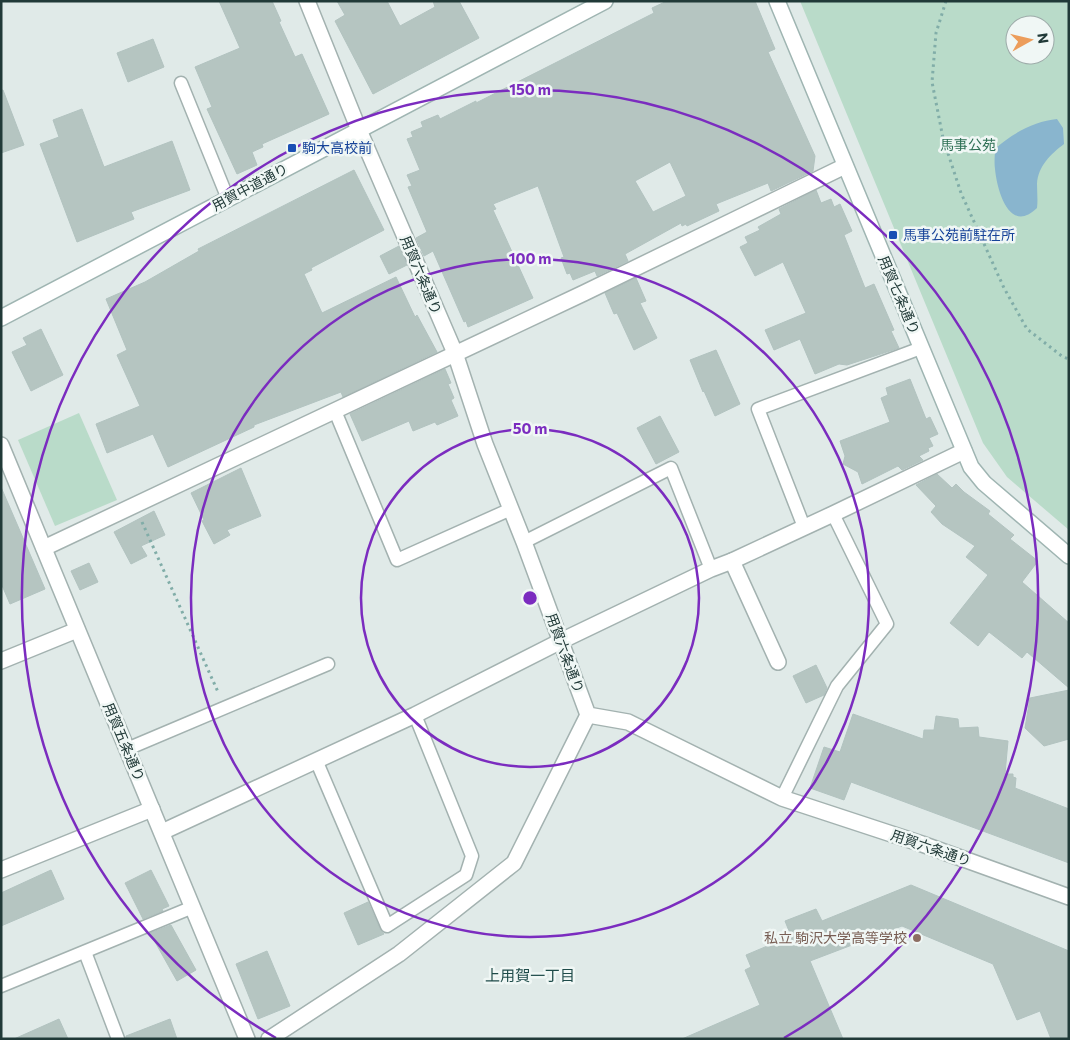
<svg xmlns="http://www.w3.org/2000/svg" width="1070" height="1040" viewBox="0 0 1070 1040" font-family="Commissioner,'Noto Sans JP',sans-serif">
	<rect width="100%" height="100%" fill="#e0eae8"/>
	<g fill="#b9dbc9" fill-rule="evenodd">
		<path d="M800,1H1069V530L1007,477L983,443ZM1015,25H1045V55H1015Z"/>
		<polygon points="79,413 117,500 55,526 18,440"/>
	</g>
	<path fill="#89b5ce" d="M1057,119L1063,128L1064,144C1051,154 1038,166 1037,184C1037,192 1038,200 1037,208C1009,235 997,190 995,169C994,162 995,155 995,149C1011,134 1035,121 1057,119Z"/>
	<g fill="#b5c5c1" stroke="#b2c3c0" fill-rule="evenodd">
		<polygon points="219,1 272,1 281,21 279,22 295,57 302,54 329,114 262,144 263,147 252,152 257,165 237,174 207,109 212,107 195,67 240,48"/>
		<polygon points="337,1 387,1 400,26 435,7 433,1 459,1 479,38 373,94 335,21 345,15"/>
		<path d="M667,1H755L775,49L768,52L815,156L813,171L771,191L768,183L716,204L719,211L687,226L686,224L682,226L681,223L625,254L628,261L597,276L595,271L573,280L570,273L567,274L561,258L564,257L538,186L493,204L496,209L493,210L533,298L468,327L466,321L464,322L433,251L424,256L416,238L427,232L408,187L412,186L407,175L420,170L407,139L413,137L411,132L423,127L421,122L438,115L440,119L476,101V103L654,13L652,8ZM670,162L686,196L653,212L635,181Z"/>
		<polygon points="153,39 164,67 128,82 117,53"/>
		<polygon points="1,90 3,90 24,145 1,153"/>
		<polygon points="82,109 104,167 172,141 190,190 131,212 134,219 77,242 40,144 59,137 53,120"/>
		<polygon points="354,170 384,230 311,268 312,270 304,274 322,313 396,277 415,317 417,315 437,352 343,397 341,392 254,425 254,427 168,467 153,434 107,453 96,424 140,406 117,355 127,350 106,299 145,282 199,251 198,249"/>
		<polygon points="816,190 821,203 831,199 834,207 840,204 852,231 844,235 865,288 874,284 894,330 891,331 899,348 847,365 839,364 815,374 800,339 774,350 765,330 806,313 783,262 755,276 740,247 748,243 745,237 760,230 758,227 781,214 779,209"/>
		<polygon points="399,246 407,265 389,274 380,256"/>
		<polygon points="636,278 646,301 640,303 657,338 634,350 617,313 614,314 605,293"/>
		<polygon points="41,329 63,375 31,391 12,352 27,345 23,338"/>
		<polygon points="716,350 740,404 715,416 704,391 703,392 690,360"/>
		<polygon points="445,369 451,383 448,384 454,398 451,400 458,416 437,425 435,422 413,431 409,421 362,441 350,414"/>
		<polygon points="910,379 926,419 930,417 938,434 929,438 933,446 928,448 929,451 919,456 923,460 902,470 898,466 862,484 858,472 843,464 845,456 840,441 890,422 881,398 888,395 886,388"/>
		<polygon points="660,416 679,452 656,464 637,428"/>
		<polygon points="241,468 261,516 227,530 230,535 214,544 202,521 204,520 191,493"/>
		<polygon points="937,474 952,488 956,484 964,492 990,511 988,514 1014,535 1010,539 1038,561 1022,582 1069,623 1069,688 1027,652 1022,658 989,632 978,646 950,623 988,575 966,557 975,546 942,524 931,512 936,506 916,485"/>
		<polygon points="1,487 45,589 10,604 1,583"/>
		<polygon points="154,511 165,535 141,546 147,556 131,564 114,532"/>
		<polygon points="89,563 98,582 80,590 71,571"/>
		<polygon points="816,665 827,688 824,695 806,703 793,676"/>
		<polygon points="1069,690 1069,739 1044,746 1025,728 1030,698"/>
		<polygon points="853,714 923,739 924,730 934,730 936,716 958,719 959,728 978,727 979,737 1008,741 1005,774 1013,774 1013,777 1016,778 1015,788 1069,809 1069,863 851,782 844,800 810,788 824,747 840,752"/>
		<polygon points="51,870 64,899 1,926 1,893"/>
		<polygon points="151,870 169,906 162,909 163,911 143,919 125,883"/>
		<polygon points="911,885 1069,951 1069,1039 1051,1039 1040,1011 1017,1020 993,964 902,926 810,961 843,1039 682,1039 760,1005 745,970 751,967 746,955 791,936 785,921 816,909 822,921"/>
		<polygon points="368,902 380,929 384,934 358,945 344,913"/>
		<polygon points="171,925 196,970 177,981 150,933"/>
		<polygon points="267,951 290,1006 258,1019 236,964"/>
		<polygon points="59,1019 68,1039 14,1039"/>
		<polygon points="170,1019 177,1039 126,1039 126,1036"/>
	</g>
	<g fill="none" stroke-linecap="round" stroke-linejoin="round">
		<g stroke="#a3b2b0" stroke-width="15">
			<g id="lane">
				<polyline points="181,83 228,199"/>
				<polyline points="335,411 397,560 511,509"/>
				<polyline points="804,527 758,409 921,348"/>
				<polyline points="524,542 671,468 711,569"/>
				<polyline points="127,749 328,664"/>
				<polyline points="316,760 387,926 466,875 472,856 415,715"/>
				<polyline points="782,798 837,686 887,624 833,514"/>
				<polyline points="85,952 118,1039"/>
				<polyline points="1,986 193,907"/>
			</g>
		</g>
		<g stroke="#a3b2b0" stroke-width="18">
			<g id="street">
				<polyline points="307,1 359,130 455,353 485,444 524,542 588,715 628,722 782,798 922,844 1069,897"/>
				<polyline points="1,445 247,1039"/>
				<polyline points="44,548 584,293 845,166"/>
				<polyline points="732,561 778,662"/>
				<polyline points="1,661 77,630"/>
				<polyline points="162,832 415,715 561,641 711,569 732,561 833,514 964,451"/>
				<polyline points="1,870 152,809"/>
				<polyline points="269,1039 399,954 514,863 588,715"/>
			</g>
		</g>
		<g stroke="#9fb5b2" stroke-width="18">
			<g id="secondary">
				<polyline points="777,1 971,467 984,483 1069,556"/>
				<polyline points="1,318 605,1"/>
			</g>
		</g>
		<g stroke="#81ada8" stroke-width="3" stroke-dasharray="2.5 4" stroke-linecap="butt">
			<polyline points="946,1 936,33 932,82 943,138 961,193 1004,288 1027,329 1063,357 1069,359"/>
			<polyline points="142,522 218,692"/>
		</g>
		<use href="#lane" stroke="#fff" stroke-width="12"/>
		<use href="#street" stroke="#fff" stroke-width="15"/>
		<use href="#secondary" stroke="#fff" stroke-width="15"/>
	</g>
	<g fill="none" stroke="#7b2cbf" stroke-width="2.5">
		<circle cx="530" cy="598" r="169"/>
		<circle cx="530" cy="598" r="339"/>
		<path d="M276 1038A508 508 0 1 1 784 1038"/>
	</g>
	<g fill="#1a4fb4" stroke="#f0f7f5" stroke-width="2">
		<rect x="287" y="143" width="10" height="10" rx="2.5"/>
		<rect x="888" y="230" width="10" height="10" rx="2.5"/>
	</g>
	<circle fill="#8d6e63" stroke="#f0f7f5" stroke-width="2" cx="917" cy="938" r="5"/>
	<g text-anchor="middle" stroke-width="5" stroke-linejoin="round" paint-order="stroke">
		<g font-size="14" fill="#2d6f54" stroke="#f0f7f5">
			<text x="968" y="150">馬事公苑</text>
		</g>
		<g font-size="14" fill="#164399" stroke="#f0f7f5" text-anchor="start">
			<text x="302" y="153">駒大高校前</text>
			<text x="903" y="240">馬事公苑前駐在所</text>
		</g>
		<g font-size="14" fill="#213a38" stroke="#f0f7f5">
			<text transform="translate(250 187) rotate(-28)" y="5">用賀中道通り</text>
			<text transform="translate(421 275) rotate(67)" y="5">用賀六条通り</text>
			<text transform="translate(899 295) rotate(67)" y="5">用賀七条通り</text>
			<text transform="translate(565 653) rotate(70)" y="5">用賀六条通り</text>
			<text transform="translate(124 742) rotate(67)" y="5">用賀五条通り</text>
			<text transform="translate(931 848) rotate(19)" y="5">用賀六条通り</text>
		</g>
		<g font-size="14" fill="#785e54" stroke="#f0f7f5" text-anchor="end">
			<text x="907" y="943">私立 駒沢大学高等学校</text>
		</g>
		<g font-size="15" fill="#1e4b49" stroke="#f0f7f5">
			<text x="530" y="981">上用賀一丁目</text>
		</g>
	</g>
	<circle cx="530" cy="598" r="8" fill="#7b2cbf" stroke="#f0f7f5" stroke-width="2.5"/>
	<g font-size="15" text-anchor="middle" font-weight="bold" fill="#7b2cbf" stroke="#f0f7f5" stroke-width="5" stroke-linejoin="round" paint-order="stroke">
		<text x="530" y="95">150 m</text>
		<text x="530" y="264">100 m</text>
		<text x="530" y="434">50 m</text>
	</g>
	<rect width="1070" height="1040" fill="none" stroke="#213a38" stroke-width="5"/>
	<g transform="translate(1030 40) rotate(82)"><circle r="24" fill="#f0f7f5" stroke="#9daba9"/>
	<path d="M0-4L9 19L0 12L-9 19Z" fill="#ec9d5b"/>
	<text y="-8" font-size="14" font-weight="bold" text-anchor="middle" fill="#213a38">N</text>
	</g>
</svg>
